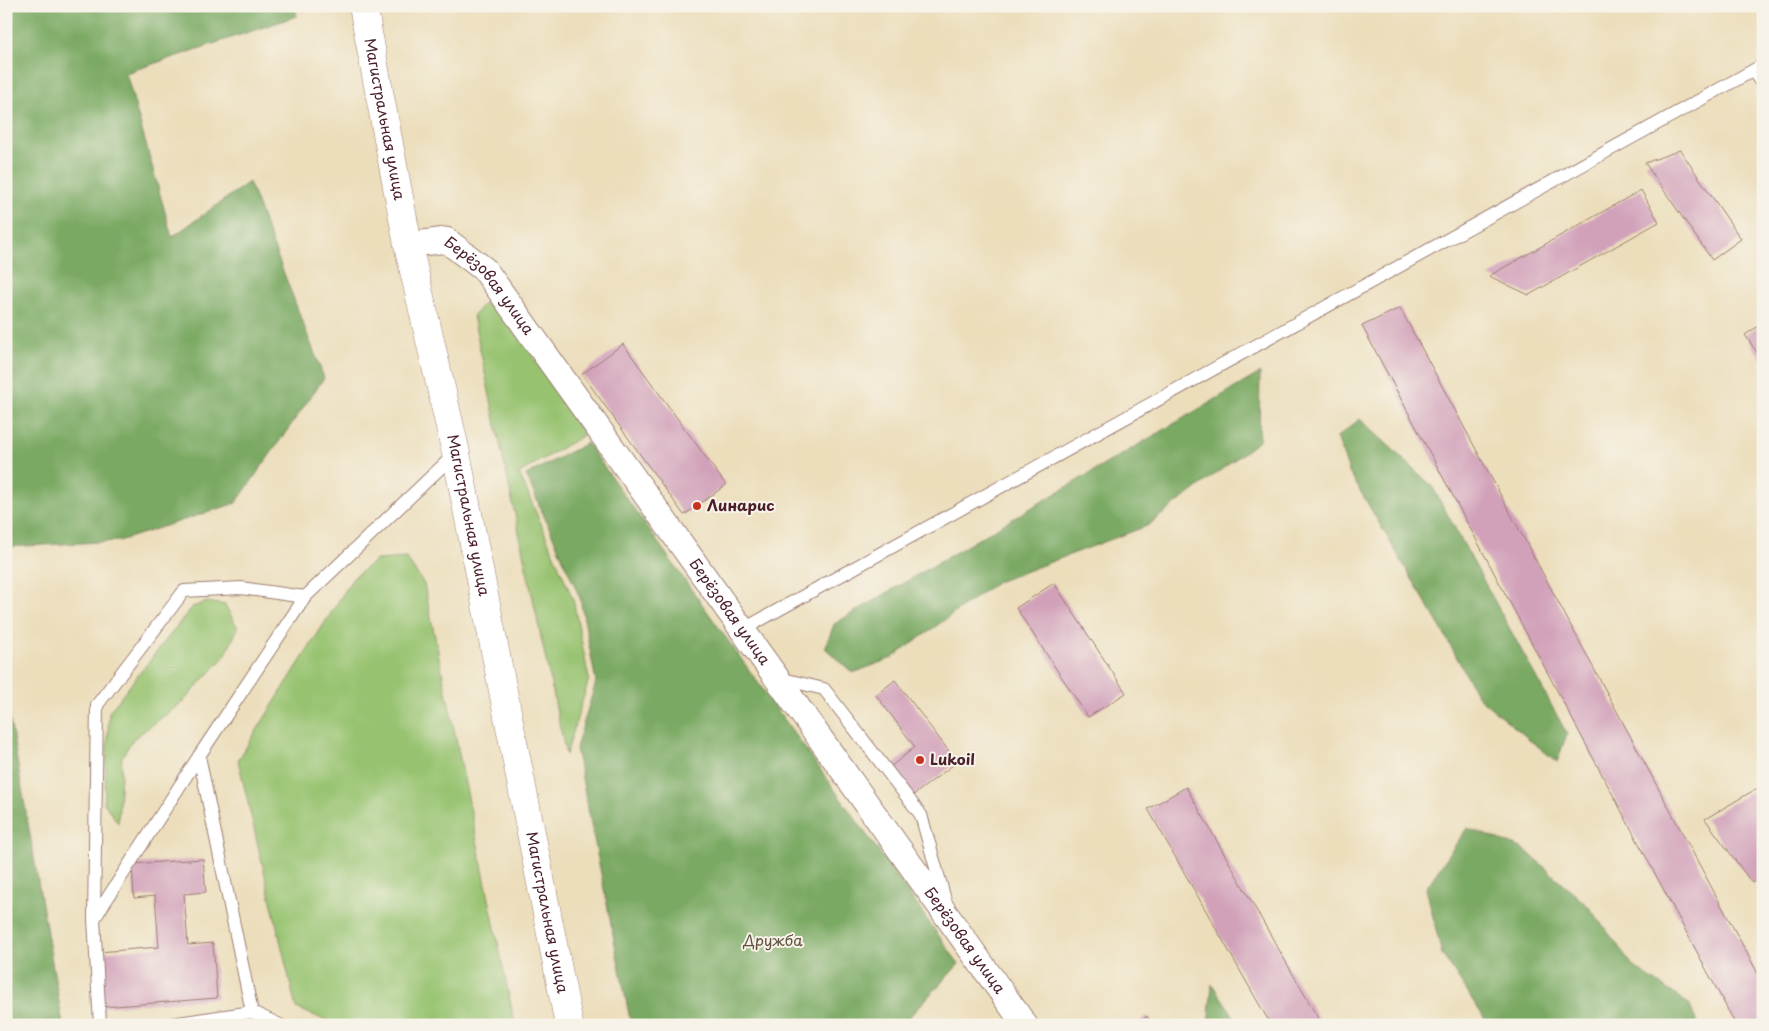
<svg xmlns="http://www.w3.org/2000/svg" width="1769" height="1031" viewBox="0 0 1769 1031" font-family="'Playpen Sans',sans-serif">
	<rect width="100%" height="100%" fill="#f7f3e8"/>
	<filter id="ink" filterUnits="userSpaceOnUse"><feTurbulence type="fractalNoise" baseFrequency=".02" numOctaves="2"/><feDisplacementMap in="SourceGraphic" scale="10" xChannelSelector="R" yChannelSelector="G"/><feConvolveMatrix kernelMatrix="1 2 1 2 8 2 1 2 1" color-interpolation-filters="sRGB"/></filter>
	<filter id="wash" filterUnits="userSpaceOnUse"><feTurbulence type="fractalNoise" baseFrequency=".0096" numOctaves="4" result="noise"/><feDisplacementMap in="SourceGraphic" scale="20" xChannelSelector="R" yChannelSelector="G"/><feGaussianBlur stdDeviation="1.12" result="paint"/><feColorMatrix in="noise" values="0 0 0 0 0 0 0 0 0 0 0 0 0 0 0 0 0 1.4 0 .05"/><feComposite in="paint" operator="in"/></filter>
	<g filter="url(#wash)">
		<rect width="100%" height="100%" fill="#ecdebb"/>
		<g fill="#97c370" stroke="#70714e">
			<polygon points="485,302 499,304 584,435 519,473 573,599 589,679 566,755 473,316"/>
			<polygon points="406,558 424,584 515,1025 337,1025 296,1008 238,760 353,578 376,560"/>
			<polygon points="207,602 225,605 238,628 225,656 183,702 133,739 122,757 118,823 104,803 109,712 192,607"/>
		</g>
		<g fill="#79a962" stroke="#626446">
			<polygon points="6,6 295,6 297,16 126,73 172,237 249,182 324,378 236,503 119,541 6,547"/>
			<polygon points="1260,373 1259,441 1147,526 997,582 892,658 853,673 825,648 834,624"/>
			<polygon points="1360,419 1432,486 1567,734 1557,762 1478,697 1442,630 1349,472 1337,437"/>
			<polygon points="587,443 959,964 910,1016 910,1025 631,1025 576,748 596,682 580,598 526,475"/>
			<polygon points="6,697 63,1025 6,1025"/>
			<polygon points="1467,828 1524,849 1589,907 1634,967 1689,1004 1698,1025 1489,1025 1442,954 1426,888"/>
			<polygon points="1212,984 1240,1025 1208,1025"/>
		</g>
		<g id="blocks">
			<g fill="#d1a1ba">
				<polygon points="1680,150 1741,239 1712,260 1645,163"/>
				<polygon points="1641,190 1659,222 1529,295 1489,276"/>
				<polygon points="1400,308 1763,983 1763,1025 1736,1025 1362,326"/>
				<polygon points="1763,323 1763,361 1745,335"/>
				<polygon points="623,344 726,485 684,515 582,374"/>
				<polygon points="1054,583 1126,693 1088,717 1016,608"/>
				<polygon points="895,680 957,762 911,797 889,768 915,747 876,695"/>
				<polygon points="1763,785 1763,877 1752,883 1705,819"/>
				<polygon points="1186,787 1322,1025 1271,1025 1148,809"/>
				<polygon points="203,859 206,892 184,894 188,945 213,943 217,998 103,1007 99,952 159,947 155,896 134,898 132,864"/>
				<polygon points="1147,1016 1153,1025 1135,1025"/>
			</g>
		</g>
	</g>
	<g filter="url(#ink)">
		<use href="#blocks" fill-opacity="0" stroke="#9b7e73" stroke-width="1"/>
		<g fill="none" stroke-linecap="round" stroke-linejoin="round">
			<g stroke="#9b7e73" stroke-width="14">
				<g id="lane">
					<polyline points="1753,71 1763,85"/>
					<polyline points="742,630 1763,65"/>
					<polyline points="779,678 824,689 921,815 946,903"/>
					<polyline points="94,919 97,705 184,591 241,588 305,597"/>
					<polyline points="100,1025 94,919 199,756"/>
					<polyline points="165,1025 252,1012"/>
					<polyline points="280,1025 252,1012 199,756 305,597 456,453"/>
				</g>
			</g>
			<g stroke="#9b7e73" stroke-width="27">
				<g id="street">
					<path id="s1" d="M408,245L446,240L485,270L1025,1025"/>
				</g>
			</g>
			<g stroke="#9b7e73" stroke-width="29">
				<g id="secondary">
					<path id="s2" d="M363,6L408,245L456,453L569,1025"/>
				</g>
			</g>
			<use href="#lane" stroke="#fff" stroke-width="12"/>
			<use href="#street" stroke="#fff" stroke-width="25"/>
			<use href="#secondary" stroke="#fff" stroke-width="28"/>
		</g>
	</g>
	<g fill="#c8321e" stroke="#f7f3e8" stroke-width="2">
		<circle cx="697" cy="506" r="5"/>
		<circle cx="920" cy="760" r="5"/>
	</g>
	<g text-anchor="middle" stroke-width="4" stroke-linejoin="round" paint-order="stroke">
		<g font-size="15" fill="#4a1f2b" stroke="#f7f3e8">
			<text dy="5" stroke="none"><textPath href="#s2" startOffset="115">Магистральная улица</textPath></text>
			<text dy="5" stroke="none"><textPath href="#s1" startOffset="102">Берёзовая улица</textPath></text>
			<text dy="5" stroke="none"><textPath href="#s2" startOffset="520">Магистральная улица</textPath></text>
			<text dy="5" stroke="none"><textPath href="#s1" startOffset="508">Берёзовая улица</textPath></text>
			<text dy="5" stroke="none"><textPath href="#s2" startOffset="925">Магистральная улица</textPath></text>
			<text dy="5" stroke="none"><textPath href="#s1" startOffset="912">Берёзовая улица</textPath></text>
		</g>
		<g font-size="15" font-weight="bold" fill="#4a1f2b" stroke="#f7f3e8" text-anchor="start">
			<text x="707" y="511">Линарис</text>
			<text x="930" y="765">Lukoil</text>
		</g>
		<g font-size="15" fill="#615040" stroke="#f7f3e8">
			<text x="773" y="946">Дружба</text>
		</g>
	</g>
	<rect width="1769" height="1031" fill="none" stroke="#f7f3e8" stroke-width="25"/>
</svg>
